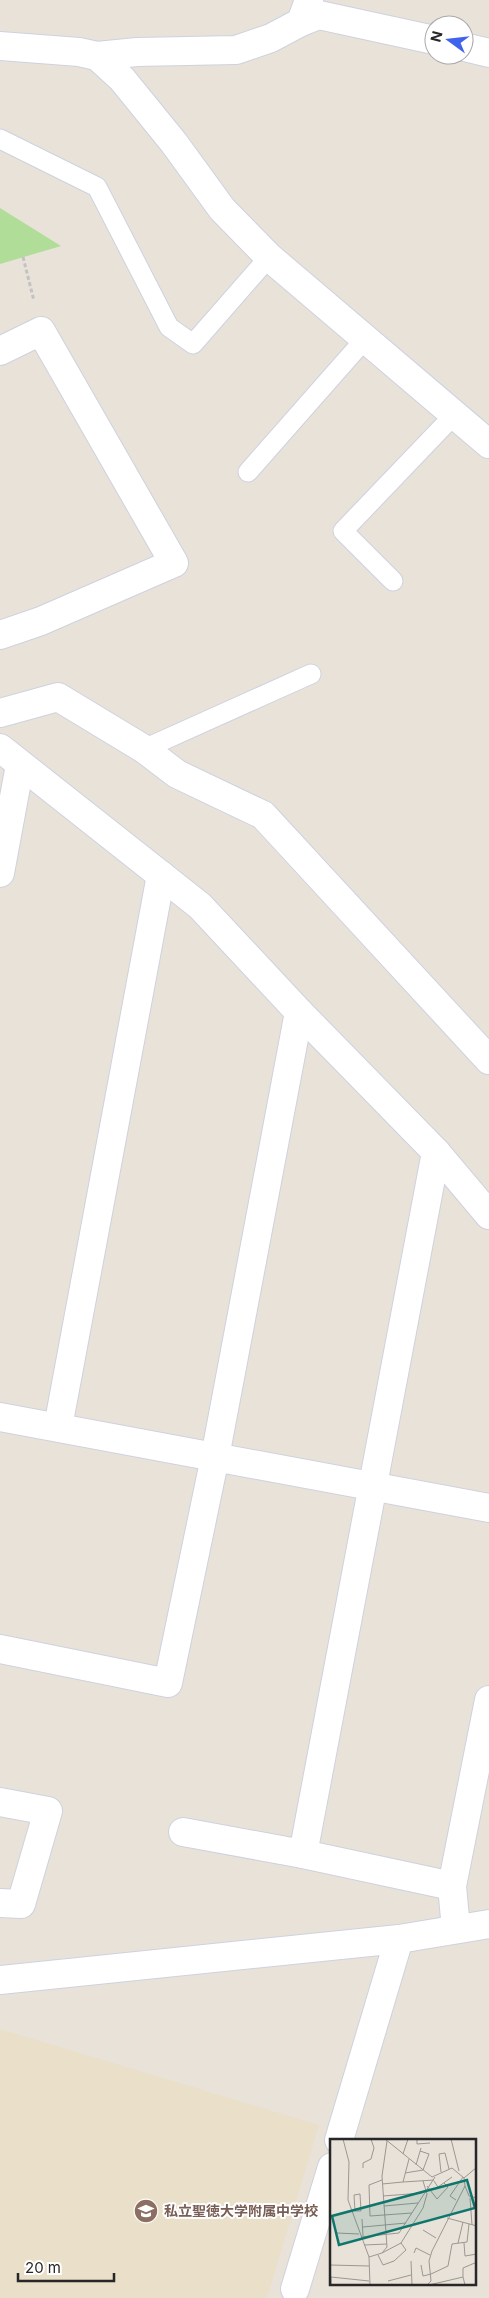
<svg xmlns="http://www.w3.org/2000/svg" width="489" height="2298" viewBox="0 0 489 2298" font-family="Inter,'Noto Sans JP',sans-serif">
	<rect width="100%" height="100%" fill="#e9e2d9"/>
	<polygon fill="#eadfc9" points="0,2029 319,2125 267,2298 0,2298"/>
	<polygon fill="#b0dd98" points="0,208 61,246 0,264"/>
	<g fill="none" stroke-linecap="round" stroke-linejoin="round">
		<g stroke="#ced2df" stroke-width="21">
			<g id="lane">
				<polyline points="0,139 97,187 169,327 193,344 269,257"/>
				<polyline points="248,472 365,339"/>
				<polyline points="393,581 343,531 454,415"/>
				<polyline points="144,749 311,674"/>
			</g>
		</g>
		<g stroke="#ced2df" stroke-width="30">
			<g id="street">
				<polyline points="301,22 319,15 434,40"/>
				<polyline points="0,46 79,52 97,56 122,79 174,143 222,209 269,257 489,444"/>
				<polyline points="464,47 489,53"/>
				<polyline points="97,56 137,52 236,50 271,38 301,22 309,0"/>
				<polyline points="0,351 41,331 174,563 41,621 0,635"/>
				<polyline points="0,713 58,697 144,749 177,774 263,815 489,1060"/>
				<polyline points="0,748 200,906 299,1012 436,1152 489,1215"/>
				<polyline points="0,873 20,765"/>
				<polyline points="58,1427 161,875"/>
				<polyline points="0,1649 168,1683 215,1457 299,1012"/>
				<polyline points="0,1802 48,1811 21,1904 0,1903"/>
				<polyline points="183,1832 303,1854 452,1886"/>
				<polyline points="303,1854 436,1152"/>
				<polyline points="456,1929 452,1886 489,1700"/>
				<polyline points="0,1980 399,1939 489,1924"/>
				<polyline points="339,2140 399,1939"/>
				<polyline points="295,2289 332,2167"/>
			</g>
		</g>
		<g stroke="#ced2df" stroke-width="30">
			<polyline id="secondary" points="0,1417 489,1508"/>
		</g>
		<polyline stroke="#c3c3c3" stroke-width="3" stroke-dasharray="4 2.5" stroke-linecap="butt" points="23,257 34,301"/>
		<use href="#lane" stroke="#fff" stroke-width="19"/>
		<use href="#street" stroke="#fff" stroke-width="28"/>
		<use href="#secondary" stroke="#fff" stroke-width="28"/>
	</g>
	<defs>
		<g id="school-disc" transform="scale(1.25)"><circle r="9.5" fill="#8d6e63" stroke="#fff"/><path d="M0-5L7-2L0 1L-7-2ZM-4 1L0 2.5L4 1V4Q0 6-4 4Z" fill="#fff"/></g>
	</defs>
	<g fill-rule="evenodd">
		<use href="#school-disc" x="146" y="2211"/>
	</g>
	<g text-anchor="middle" stroke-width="4" stroke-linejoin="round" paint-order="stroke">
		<g font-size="14" font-weight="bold" fill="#785e54" stroke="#fff" text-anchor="start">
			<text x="164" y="2216">私立聖徳大学附属中学校</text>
		</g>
	</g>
	<g transform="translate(330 2139)">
		<rect width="146" height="146" fill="#e9e2d9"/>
		<path fill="none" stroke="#9b9792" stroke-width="1" d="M13,0L19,23L18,61L39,118L40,146M55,0L102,38L122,29L134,39L135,47L102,112L99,122L101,142L97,146M87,0V5L100,4M121,0L129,32M90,12L99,15L93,31M73,15L78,0M79,20L73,43L104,41M86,26L91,9M33,29V24L41,20L44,9L41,0M111,33L109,15L115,14L119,30M75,34L93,31M134,39L147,28M52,41L39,46L40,77L82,74M104,42L108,48L122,38M52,45L73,43M97,47L107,60L118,48L114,44M135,47L139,57L147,59M30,55L31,72H25L24,56ZM53,57L92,54M140,59L142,86M126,61L120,57L133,38M54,67L88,64M117,79L147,87M32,80L33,97M33,88L76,84M93,91L106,99M7,94L29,95M31,98L69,94L105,38M128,104L133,83M134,104L135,117L147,115M34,106L57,105M52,114L71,104L93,69L97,55L93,42M84,114L86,109L100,116M48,116L53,126L64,122L76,111L71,104M39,118L52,114L57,108L52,37L57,2M81,122L82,146M0,126L39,127M91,126L93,137L101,135M101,135L118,127L122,105L137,103L139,85M133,138V129L147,123M58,142L81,136M1,146V138L39,142M99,146L133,138L135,146"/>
		<path fill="#0f766e" fill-opacity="0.15" stroke="#0f766e" stroke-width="2.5" d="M137,41L145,69L9,106L2,77Z"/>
		<rect width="146" height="146" fill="none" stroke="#272727" stroke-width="2.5"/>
	</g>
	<g transform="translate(449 40) rotate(285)"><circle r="24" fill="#ffffff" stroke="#a9a9a9"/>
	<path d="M0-4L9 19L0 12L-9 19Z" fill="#4063ee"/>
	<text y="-8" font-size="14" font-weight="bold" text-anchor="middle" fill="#272727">N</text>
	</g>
	<path d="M18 2273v8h96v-8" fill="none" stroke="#272727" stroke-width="2.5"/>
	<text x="25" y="2273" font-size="15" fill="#272727" stroke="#ffffff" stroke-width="4" paint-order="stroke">20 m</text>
</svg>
